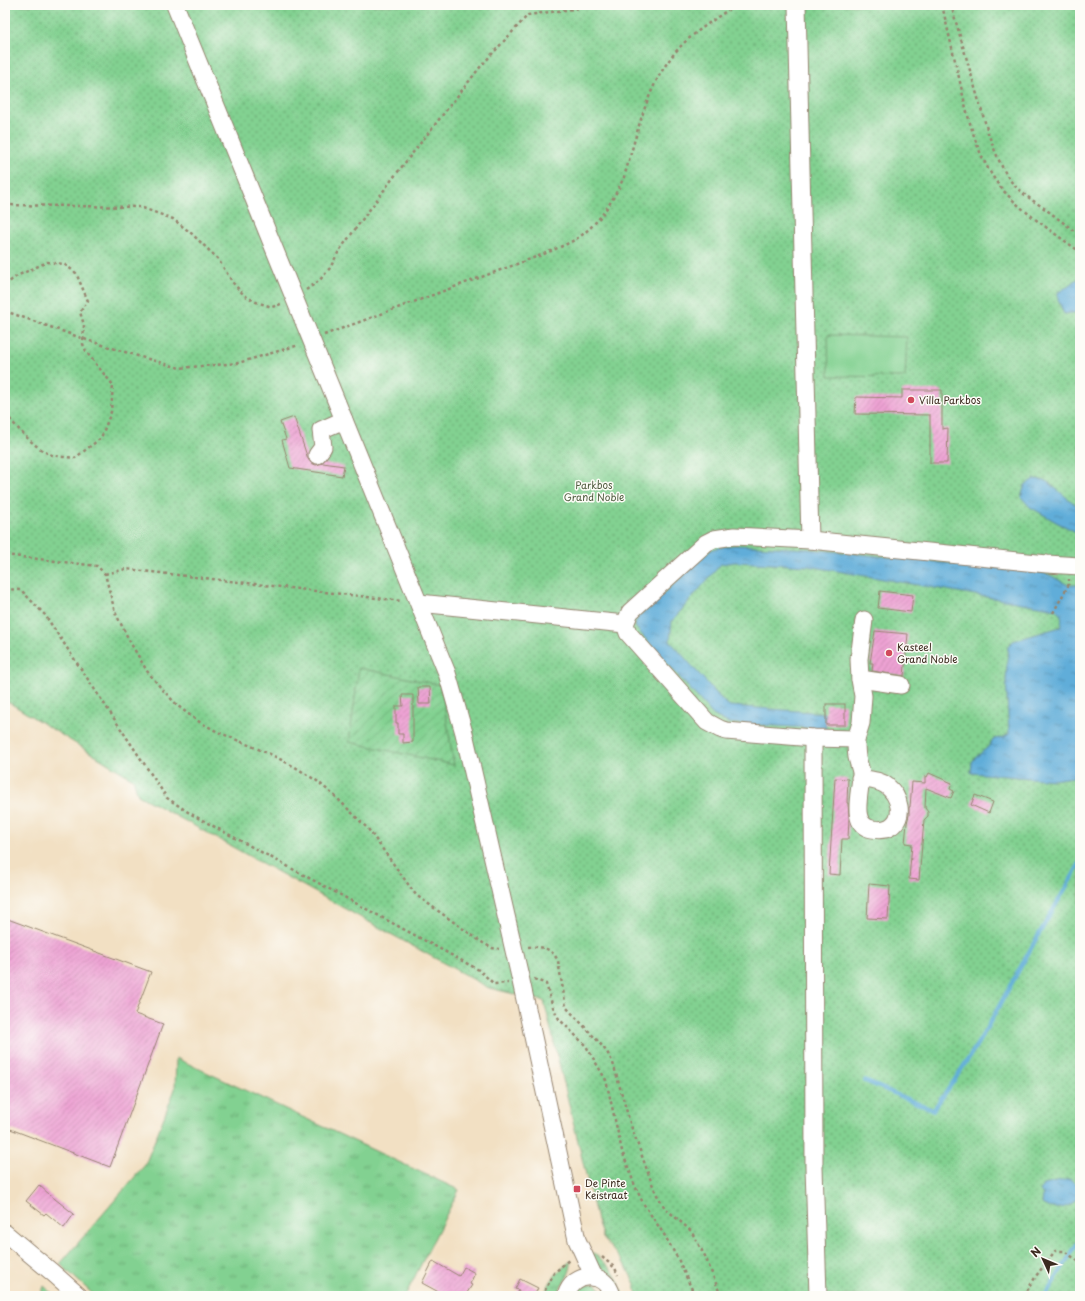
<svg xmlns="http://www.w3.org/2000/svg" width="1085" height="1301" viewBox="0 0 1085 1301" font-family="'Playpen Sans',sans-serif">
	<defs>
		<pattern id="grass-tufts" width="24" height="20" patternUnits="userSpaceOnUse"><rect width="24" height="20" fill="#82d191"/><path d="M3 7l-1-3M5 7V3M7 7l1-3M15 17l-1-3M17 17v-4M19 17l1-3" fill="none" stroke="#6caa76"/></pattern>
		<pattern id="park-dots" width="8" height="8" patternUnits="userSpaceOnUse"><rect width="8" height="8" fill="#82d191"/><path d="M2 2h.1M6 6h.1" fill="none" stroke="#6caa76" stroke-width="1.8" stroke-linecap="round"/></pattern>
		<pattern id="garden-furrows" width="10" height="10" patternUnits="userSpaceOnUse"><rect width="10" height="10" fill="#82d191"/><path d="M-1 1l2-2M0 10L10 0M9 11l2-2" fill="none" stroke="#6caa76"/></pattern>
		<pattern id="water-ripples" width="26" height="14" patternUnits="userSpaceOnUse"><rect width="26" height="14" fill="#60add9"/><path d="M2 4q2-2 4 0t4 0M15 11q2-2 4 0t4 0" fill="none" stroke="#508daf"/></pattern>
		<pattern id="building-hatch" width="6" height="6" patternUnits="userSpaceOnUse"><rect width="6" height="6" fill="#eea3d4"/><path d="M-1 1l2-2M0 6l6-6M5 7l2-2" fill="none" stroke="#c285ab"/></pattern>
	</defs>
	<rect width="100%" height="100%" fill="#fdfcf7"/>
	<filter id="ink" filterUnits="userSpaceOnUse"><feTurbulence type="fractalNoise" baseFrequency=".025" numOctaves="2"/><feDisplacementMap in="SourceGraphic" scale="8" xChannelSelector="R" yChannelSelector="G"/><feConvolveMatrix kernelMatrix="1 2 1 2 8 2 1 2 1" color-interpolation-filters="sRGB"/></filter>
	<filter id="wash" filterUnits="userSpaceOnUse"><feTurbulence type="fractalNoise" baseFrequency=".012" numOctaves="4" result="noise"/><feDisplacementMap in="SourceGraphic" scale="16" xChannelSelector="R" yChannelSelector="G"/><feGaussianBlur stdDeviation="0.9" result="paint"/><feColorMatrix in="noise" values="0 0 0 0 0 0 0 0 0 0 0 0 0 0 0 0 0 1.4 0 .05"/><feComposite in="paint" operator="in"/></filter>
	<g filter="url(#wash)">
		<rect width="100%" height="100%" fill="#f2e0c3"/>
		<g fill="url(#grass-tufts)" stroke="#5e7e58">
			<polygon points="176,1058 459,1190 405,1296 95,1296 60,1264 145,1165 175,1089"/>
			<path d="M594,1253C609,1265 619,1277 623,1296H620L615,1281L607,1273L599,1269L589,1255Z"/>
			<path d="M571,1261C572,1274 562,1283 557,1295L556,1296H545C548,1281 559,1270 571,1261Z"/>
			<polygon points="596,1283 606,1296 573,1296 577,1288"/>
			<polygon points="44,1286 55,1296 41,1296"/>
		</g>
		<polygon fill="url(#park-dots)" stroke="#5e7e58" points="5,5 1080,5 1080,1296 637,1296 635,1284 626,1266 603,1238 597,1220 544,1001 489,988 138,795 133,779 5,700"/>
		<polygon fill="url(#garden-furrows)" stroke="#5e7e58" points="359,668 441,685 454,765 349,742"/>
		<polygon fill="#82d191" stroke="#5e7e58" points="828,335 907,337 905,377 829,376"/>
		<g fill="url(#water-ripples)" stroke="#4e6c7c">
			<polygon points="1077,279 1080,282 1080,312 1064,314 1058,300 1058,292 1069,286"/>
			<polygon points="1034,479 1045,480 1076,505 1080,506 1080,534 1056,522 1030,507 1021,497 1025,485"/>
			<path d="M735,545L809,549L1046,573L1068,585H1080V776L1053,780L971,773L972,762L975,758L988,747L994,739L1004,737L1009,734L1006,680L1008,646L1013,641L1060,627C1063,619 1062,615 1056,609L808,566L735,562L721,564L672,621L670,641L724,702L730,706L825,713L826,729L728,723L713,715L636,628L635,624L638,617L711,550L716,548Z"/>
			<path d="M1070,1179L1079,1187C1078,1191 1079,1196 1076,1199C1070,1209 1052,1211 1042,1204L1043,1194L1040,1191L1043,1185Z"/>
		</g>
		<g fill="none" stroke-linecap="round" stroke-linejoin="round">
			<g stroke="#60add9" stroke-width="4">
				<path d="M865,1081L933,1110C973,1058 1002,1000 1034,943C1049,916 1065,890 1080,863"/>
				<polyline points="1045,1296 1080,1239"/>
			</g>
		</g>
		<g id="blocks">
			<g fill="url(#building-hatch)">
				<polygon points="902,390 942,390 942,429 948,428 947,463 930,463 930,415 855,414 856,397 902,398"/>
				<polygon points="294,417 308,459 311,463 316,465 323,463 344,466 342,476 290,468 282,440 286,439 280,422"/>
				<polygon points="880,591 913,595 911,612 878,608"/>
				<polygon points="875,631 908,634 904,676 872,671 873,663 870,663"/>
				<polygon points="418,687 430,687 431,704 419,704"/>
				<polygon points="402,695 413,695 413,742 403,743 403,734 398,734 398,723 396,723 396,706 403,706"/>
				<rect x="826" y="704" width="19" height="21"/>
				<polygon points="929,773 952,783 950,789 954,791 951,798 926,788 925,808 928,812 928,816 924,820 919,880 909,879 912,844 905,843 907,823 909,815 909,807 910,807 912,782 925,783 925,776 927,777"/>
				<polygon points="835,778 848,779 847,803 848,803 849,818 848,839 842,839 840,875 829,874"/>
				<polygon points="975,795 993,802 989,813 971,805"/>
				<polygon points="869,884 890,886 888,919 867,918"/>
				<polygon points="5,918 151,972 135,1014 163,1024 110,1167 5,1127"/>
				<polygon points="39,1185 50,1195 74,1214 64,1228 46,1213 44,1215 26,1201"/>
				<polygon points="433,1261 459,1276 464,1267 475,1273 470,1284 472,1285 465,1296 446,1296 422,1283"/>
				<polygon points="520,1279 538,1288 534,1296 516,1296 519,1290 515,1289"/>
			</g>
		</g>
	</g>
	<g filter="url(#ink)">
		<use href="#blocks" fill-opacity="0" stroke="#968570" stroke-width="1"/>
		<g fill="none" stroke-linecap="round" stroke-linejoin="round">
			<g stroke="#968570" stroke-width="19">
				<g id="minor">
					<polyline points="175,5 447,673 464,733 521,981 577,1240 594,1277"/>
					<polyline points="797,5 810,540"/>
					<polyline points="317,455 323,447 321,430 344,420"/>
					<polyline points="419,603 625,624 628,633 707,722 720,729 726,731 813,738 856,739 861,723 863,696 860,679 859,659 864,620"/>
					<polyline points="625,624 630,612 706,543 714,539 734,536 810,540 1047,564 1080,566"/>
					<polyline points="860,679 901,685"/>
					<polyline points="813,738 814,1167 818,1296"/>
					<path d="M856,739C856,745 856,751 857,757C858,762 860,767 861,772C862,789 848,825 872,829C878,830 885,830 890,827C906,817 899,796 887,786C880,780 869,780 860,778"/>
					<polyline points="5,1233 53,1273 79,1296"/>
					<path d="M566,1296C573,1271 606,1270 612,1296"/>
				</g>
			</g>
			<g stroke="#968570" stroke-width="2.5" stroke-dasharray="3 3" stroke-linecap="butt">
				<path d="M942,5C948,31 954,56 960,82C968,118 976,154 998,184C1017,209 1055,233 1080,252"/>
				<path d="M951,5L989,136C996,153 1003,174 1016,187C1024,195 1032,200 1041,206C1054,215 1067,226 1080,235"/>
				<polyline points="5,205 140,207 173,219 191,233 218,259 233,283 244,295 256,302 272,307 281,304"/>
				<path d="M5,285L17,276L47,262L64,264L76,273L88,301L80,312L84,325L83,344L87,353L113,385L111,412L101,438L75,458C68,457 59,457 52,455C35,449 16,427 5,413"/>
				<polyline points="306,290 319,281 330,268 339,251 393,178 481,66 528,15 603,5"/>
				<polyline points="5,311 90,341 141,357 180,368 238,363 299,345"/>
				<path d="M324,335L544,254C555,249 566,245 576,239C598,225 613,201 624,177C638,132 646,84 679,48C695,31 717,18 735,5"/>
				<polyline points="5,555 97,566 105,574 115,612 130,642 147,671 161,688 178,706 196,720 218,732 270,754 295,767 317,781 336,797 368,829 416,895 483,943 492,948 499,949"/>
				<polyline points="105,574 126,569 402,601"/>
				<polyline points="5,589 21,590 45,615 167,798 191,814 479,970 494,984 508,983"/>
				<polyline points="1053,613 1069,584 1069,579"/>
				<path d="M528,947C542,946 552,948 558,961L566,1007L597,1040L607,1052L613,1063L630,1123L651,1181L657,1195L665,1208L691,1231L705,1256L721,1296"/>
				<polyline points="534,979 546,984 553,1007 559,1019 586,1046 606,1080 622,1151 635,1186 643,1203 665,1236 678,1259 695,1296"/>
				<polyline points="602,1257 615,1268 618,1275"/>
				<polyline points="542,1296 554,1273 570,1259"/>
				<polyline points="1024,1296 1036,1276 1055,1251 1064,1251 1078,1261 1080,1259"/>
			</g>
			<use href="#minor" stroke="#fff" stroke-width="17"/>
		</g>
	</g>
	<g fill="#d1495b" stroke="#fdfcf7" stroke-width="1.5">
		<circle cx="911" cy="400" r="4"/>
		<circle cx="889" cy="653" r="4"/>
		<rect x="573" y="1185" width="8" height="8" rx="2"/>
	</g>
	<g text-anchor="middle" stroke-width="3" stroke-linejoin="round" paint-order="stroke">
		<g font-size="10" fill="#3b2a1e" stroke="#fdfcf7" text-anchor="start">
			<text x="919" y="404">Villa Parkbos</text>
			<text x="897" y="651">Kasteel<tspan x="897" dy="12">Grand Noble</tspan></text>
			<text x="585" y="1187">De Pinte<tspan x="585" dy="12">Keistraat</tspan></text>
		</g>
		<g font-size="10" fill="#505c40" stroke="#fdfcf7">
			<text x="594" y="489">Parkbos<tspan x="594" dy="12">Grand Noble</tspan></text>
		</g>
	</g>
	<rect width="1085" height="1301" fill="none" stroke="#fdfcf7" stroke-width="20"/>
	<g transform="translate(1043 1259) rotate(314)" stroke="#fdfcf7" stroke-width="3" paint-order="stroke">
	<path d="M0-3L7 15L0 10L-7 15Z" fill="#3b2a1e"/>
	<text y="-6" font-size="11" font-weight="bold" text-anchor="middle" fill="#3b2a1e">N</text>
	</g>
</svg>
